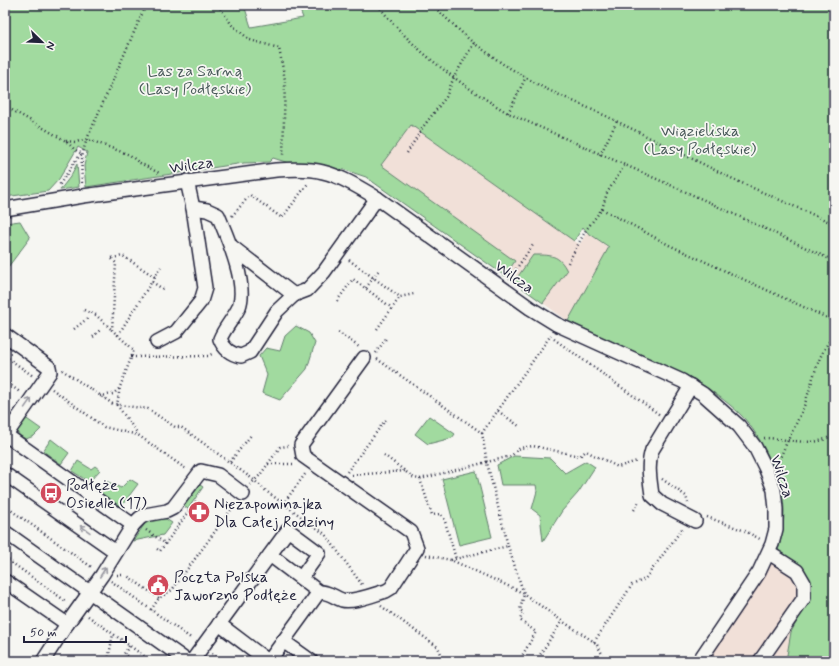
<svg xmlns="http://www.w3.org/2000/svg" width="839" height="666" viewBox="0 0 839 666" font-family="Mynerve,sans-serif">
	<rect width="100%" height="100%" fill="#f6f6f2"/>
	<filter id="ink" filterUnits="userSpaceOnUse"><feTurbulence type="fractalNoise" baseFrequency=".025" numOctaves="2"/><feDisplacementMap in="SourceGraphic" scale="8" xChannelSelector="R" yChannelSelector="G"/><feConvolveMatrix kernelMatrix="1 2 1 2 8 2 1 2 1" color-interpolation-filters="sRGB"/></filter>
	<g filter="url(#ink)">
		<g fill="#f1e0d8">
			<polygon points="411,125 574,241 580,244 587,232 609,248 568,321 505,276 515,262 381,165"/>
			<polygon points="777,554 800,569 808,601 791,632 786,661 700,661"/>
		</g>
		<g fill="#a1da9f" stroke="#627e6d">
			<path d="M5,5H244L251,27L303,18L298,5H834V661H786L791,632L808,601L807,583L777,554C781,540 784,526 784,511C784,482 761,435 741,415C727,401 710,390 694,379L568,321L609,247L587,232L583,227L574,241L411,125L381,165L515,261L505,276L366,177L345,170L292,164L273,158L269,162L244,163L86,187L84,166L87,152L78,147L59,179L48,191L5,197Z"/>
			<polygon points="77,164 79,187 60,190 70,177"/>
			<polygon points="20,221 30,238 5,271 5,223"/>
			<path d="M533,255C550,255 559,254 567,271L543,303L514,282Z"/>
			<polygon points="296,326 309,333 315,343 307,369 280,400 262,393 267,375 259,356 266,348 280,351 285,336"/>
			<polygon points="429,416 455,434 452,438 428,444 415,434"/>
			<polygon points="24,417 41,429 34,436 26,439 20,436 17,432 19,424"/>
			<polygon points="51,439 69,453 61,464 43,451"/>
			<polygon points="514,456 550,458 565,473 586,461 595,467 578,493 562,511 543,541 540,515 532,509 537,491 536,485 501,485 497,465"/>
			<polygon points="78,461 91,469 95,466 100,470 89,482 72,471"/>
			<polygon points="476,471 492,537 459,545 442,479"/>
			<polygon points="130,479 138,484 120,508 98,493 106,481 121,488"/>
			<polygon points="200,485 203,487 188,509 184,506"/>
			<polygon points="154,519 166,519 172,523 163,535 133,541 146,522"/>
		</g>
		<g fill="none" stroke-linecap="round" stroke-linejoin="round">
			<g stroke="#22223b" stroke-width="16">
				<g id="minor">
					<path d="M193,208L207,210L218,215C227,237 248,283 239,307C234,318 225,327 220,339C224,349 230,354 241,356L250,352L277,311L294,295L307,290L324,272L377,198"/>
					<path d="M5,209L83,196L276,170C291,169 309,168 323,172C343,177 360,188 377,198L530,308L556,324L682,381L703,394L739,426L755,447L765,467L774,490L776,509V529L772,544L759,572L699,661"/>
					<polyline points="231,246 294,295"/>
					<polyline points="5,335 49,367 50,372 6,435"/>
					<polyline points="157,342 176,332 201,301 205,288 193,208 187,181"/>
					<path d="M691,386L652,450C647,465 650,480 652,495L662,504L695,521"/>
					<polyline points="5,436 6,435 133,525"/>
					<polyline points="5,474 116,552"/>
					<polyline points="5,532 187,661"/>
					<polyline points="270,555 319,592"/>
					<polyline points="5,581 67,624"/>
					<polyline points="219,624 268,661"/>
					<polyline points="283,641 311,661"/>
					<polyline points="43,661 67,624 102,575 133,525 140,518 145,515 167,511 173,508 201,471 218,475 243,494"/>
					<polyline points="192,661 288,530 319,553 301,578"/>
					<path d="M269,661L319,592C330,592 333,597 342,600C353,603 375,594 386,591L391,588L417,548L411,532L303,456L301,445L364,358"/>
					<polyline points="760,661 804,598 804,583 797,571 769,553"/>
				</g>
			</g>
			<g stroke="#22223b" stroke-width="2.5" stroke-dasharray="1 3" stroke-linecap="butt">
				<polyline points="218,5 232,25 250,40 279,48 285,80 283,157"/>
				<path d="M378,5C411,49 461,85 508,113L704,200L834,261"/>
				<polyline points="432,5 471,41 503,64 544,88 606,116 735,180 834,224"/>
				<polyline points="5,106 66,141 74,149 82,154 76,160 58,187"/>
				<polyline points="508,113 526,77"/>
				<polyline points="66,141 76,142 87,139 130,155 138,162 159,173"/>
				<polyline points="407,153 423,127 446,97 454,77 474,43"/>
				<polyline points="600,155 617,121"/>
				<path d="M82,183C81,166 81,156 87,139L146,5"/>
				<polyline points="602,209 607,193 624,166"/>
				<polyline points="232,216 250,195 282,218 309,182"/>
				<polyline points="112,258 123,256 155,277"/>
				<polyline points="112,259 116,263 112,330 134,350 120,387 117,405 138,434"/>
				<polyline points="349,260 400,297"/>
				<polyline points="568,263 586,230 602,209 669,245 834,321"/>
				<polyline points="509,279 533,245"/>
				<polyline points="152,282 163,289"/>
				<polyline points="366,288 379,270"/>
				<polyline points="337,301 353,279 392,308"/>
				<polyline points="84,310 96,315 112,330"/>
				<polyline points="74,329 88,318"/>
				<polyline points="377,329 400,297 414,294"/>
				<polyline points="338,332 359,347"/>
				<polyline points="118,335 161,267"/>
				<polyline points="93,337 101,329"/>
				<polyline points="554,339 660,415"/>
				<polyline points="376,353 387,337"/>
				<polyline points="5,356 33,376"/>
				<polyline points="131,357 208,356 214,353"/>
				<polyline points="377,359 482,433 551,335"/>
				<polyline points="62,370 113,404 148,409 175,427 181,427 254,480 266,491 325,534 363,586"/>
				<polyline points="5,381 21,393"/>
				<polyline points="52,389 104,427 138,435 186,469"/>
				<polyline points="100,396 113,394 120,388"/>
				<polyline points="498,411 519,426"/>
				<polyline points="482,433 487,463 508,546 524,594 562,621 596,643 606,661"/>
				<path d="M764,438C781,438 803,444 819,441C824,440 829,437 834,435"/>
				<polyline points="384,455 414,478 420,479 511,456 520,448 533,446 580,456 586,451 618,467 637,461"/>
				<polyline points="230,462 252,434"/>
				<polyline points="268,464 295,464"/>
				<path d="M778,464C784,446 794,429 802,411C812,388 816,354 834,336"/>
				<polyline points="347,472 387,418"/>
				<polyline points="352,475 405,471"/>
				<polyline points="420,479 432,515 440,514 444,518 456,559"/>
				<polyline points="662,479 686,496 688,503"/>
				<polyline points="250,485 260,475 280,447 288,446"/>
				<polyline points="283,504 306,473"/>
				<polyline points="5,506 93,568"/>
				<polyline points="634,510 640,500"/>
				<polyline points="707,517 745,531 760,539"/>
				<polyline points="146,530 166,544"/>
				<polyline points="157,549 160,551 197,500"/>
				<polyline points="426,555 451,560 517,590 524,594 520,610 523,612 520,620 536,632 519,661"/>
				<polyline points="5,558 67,602"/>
				<polyline points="451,560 508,546"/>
				<polyline points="117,575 126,575 159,598"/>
				<polyline points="111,581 192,639"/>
				<polyline points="381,606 438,647 444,661"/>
				<polyline points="151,610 159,598 172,590 236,503"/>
				<polyline points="88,616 151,661"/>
				<polyline points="594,642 632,585 645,579 682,529"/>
				<polyline points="129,646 124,654 134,661"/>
				<polyline points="212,654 222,661"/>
				<polyline points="108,661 113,634"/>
				<polyline points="536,661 562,621"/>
			</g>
			<use href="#minor" stroke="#f6f6f2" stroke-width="13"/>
		</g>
		<defs><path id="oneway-shaft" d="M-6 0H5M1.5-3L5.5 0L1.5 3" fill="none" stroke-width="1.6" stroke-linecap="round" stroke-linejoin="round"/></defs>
		<g stroke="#9797a0">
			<use href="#oneway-shaft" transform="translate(28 403) rotate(-55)"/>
			<use href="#oneway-shaft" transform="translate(85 529) rotate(-145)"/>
			<use href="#oneway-shaft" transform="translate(103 572) rotate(-57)"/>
		</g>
	</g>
	<defs>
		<g id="bus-disc" transform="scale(1.15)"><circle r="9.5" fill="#d1495b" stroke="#f6f6f2"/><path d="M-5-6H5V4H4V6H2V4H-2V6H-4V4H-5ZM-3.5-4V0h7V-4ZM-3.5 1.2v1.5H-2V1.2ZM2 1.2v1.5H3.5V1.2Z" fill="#fff"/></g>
		<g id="pharmacy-disc" transform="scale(1.15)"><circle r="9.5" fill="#d1495b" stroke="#f6f6f2"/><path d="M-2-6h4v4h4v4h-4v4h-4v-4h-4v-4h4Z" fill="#fff"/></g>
		<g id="civic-disc" transform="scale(1.15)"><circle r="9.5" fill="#d1495b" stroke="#f6f6f2"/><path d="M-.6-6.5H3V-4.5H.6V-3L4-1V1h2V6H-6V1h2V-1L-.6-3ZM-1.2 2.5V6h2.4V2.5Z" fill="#fff"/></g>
	</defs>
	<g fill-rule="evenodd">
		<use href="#bus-disc" x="51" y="493"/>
		<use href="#pharmacy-disc" x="199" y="512"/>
		<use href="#civic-disc" x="158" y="585"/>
	</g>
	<g text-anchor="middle" stroke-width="3.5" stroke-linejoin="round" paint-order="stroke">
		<g font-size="16" fill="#485959" stroke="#f6f6f2">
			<text x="195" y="76">Las za Sarną<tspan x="195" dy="18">(Lasy Podłęskie)</tspan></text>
			<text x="700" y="136">Wiązieliska<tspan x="700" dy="18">(Lasy Podłęskie)</tspan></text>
		</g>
		<g font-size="16" fill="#22223b" stroke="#f6f6f2">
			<text transform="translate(191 164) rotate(-8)" y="6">Wilcza</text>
			<text transform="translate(515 276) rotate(36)" y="6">Wilcza</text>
			<text transform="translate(783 476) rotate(72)" y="6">Wilcza</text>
		</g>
		<g font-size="16" fill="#22223b" stroke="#f6f6f2" text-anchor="start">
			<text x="66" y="490">Podłęże<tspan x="66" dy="18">Osiedle (17)</tspan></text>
			<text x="214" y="509">Niezapominajka<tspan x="214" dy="18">Dla Całej Rodziny</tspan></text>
			<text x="174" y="582">Poczta Polska<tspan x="174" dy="18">Jaworzno Podłęże</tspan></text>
		</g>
	</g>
	<rect width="839" height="666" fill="none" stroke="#f6f6f2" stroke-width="20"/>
	<rect x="10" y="10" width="819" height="646" fill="none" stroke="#22223b" stroke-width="1.5" filter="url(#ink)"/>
	<g transform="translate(42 42) rotate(113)" stroke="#f6f6f2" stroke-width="3" paint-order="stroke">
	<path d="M0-3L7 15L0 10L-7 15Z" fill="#22223b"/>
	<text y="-6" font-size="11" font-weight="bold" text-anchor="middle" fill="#22223b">N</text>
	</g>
	<path d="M24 636v6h102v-6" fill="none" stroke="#22223b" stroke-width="2"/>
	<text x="30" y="636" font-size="12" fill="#22223b" stroke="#f6f6f2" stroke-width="3" paint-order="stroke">50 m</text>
</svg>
